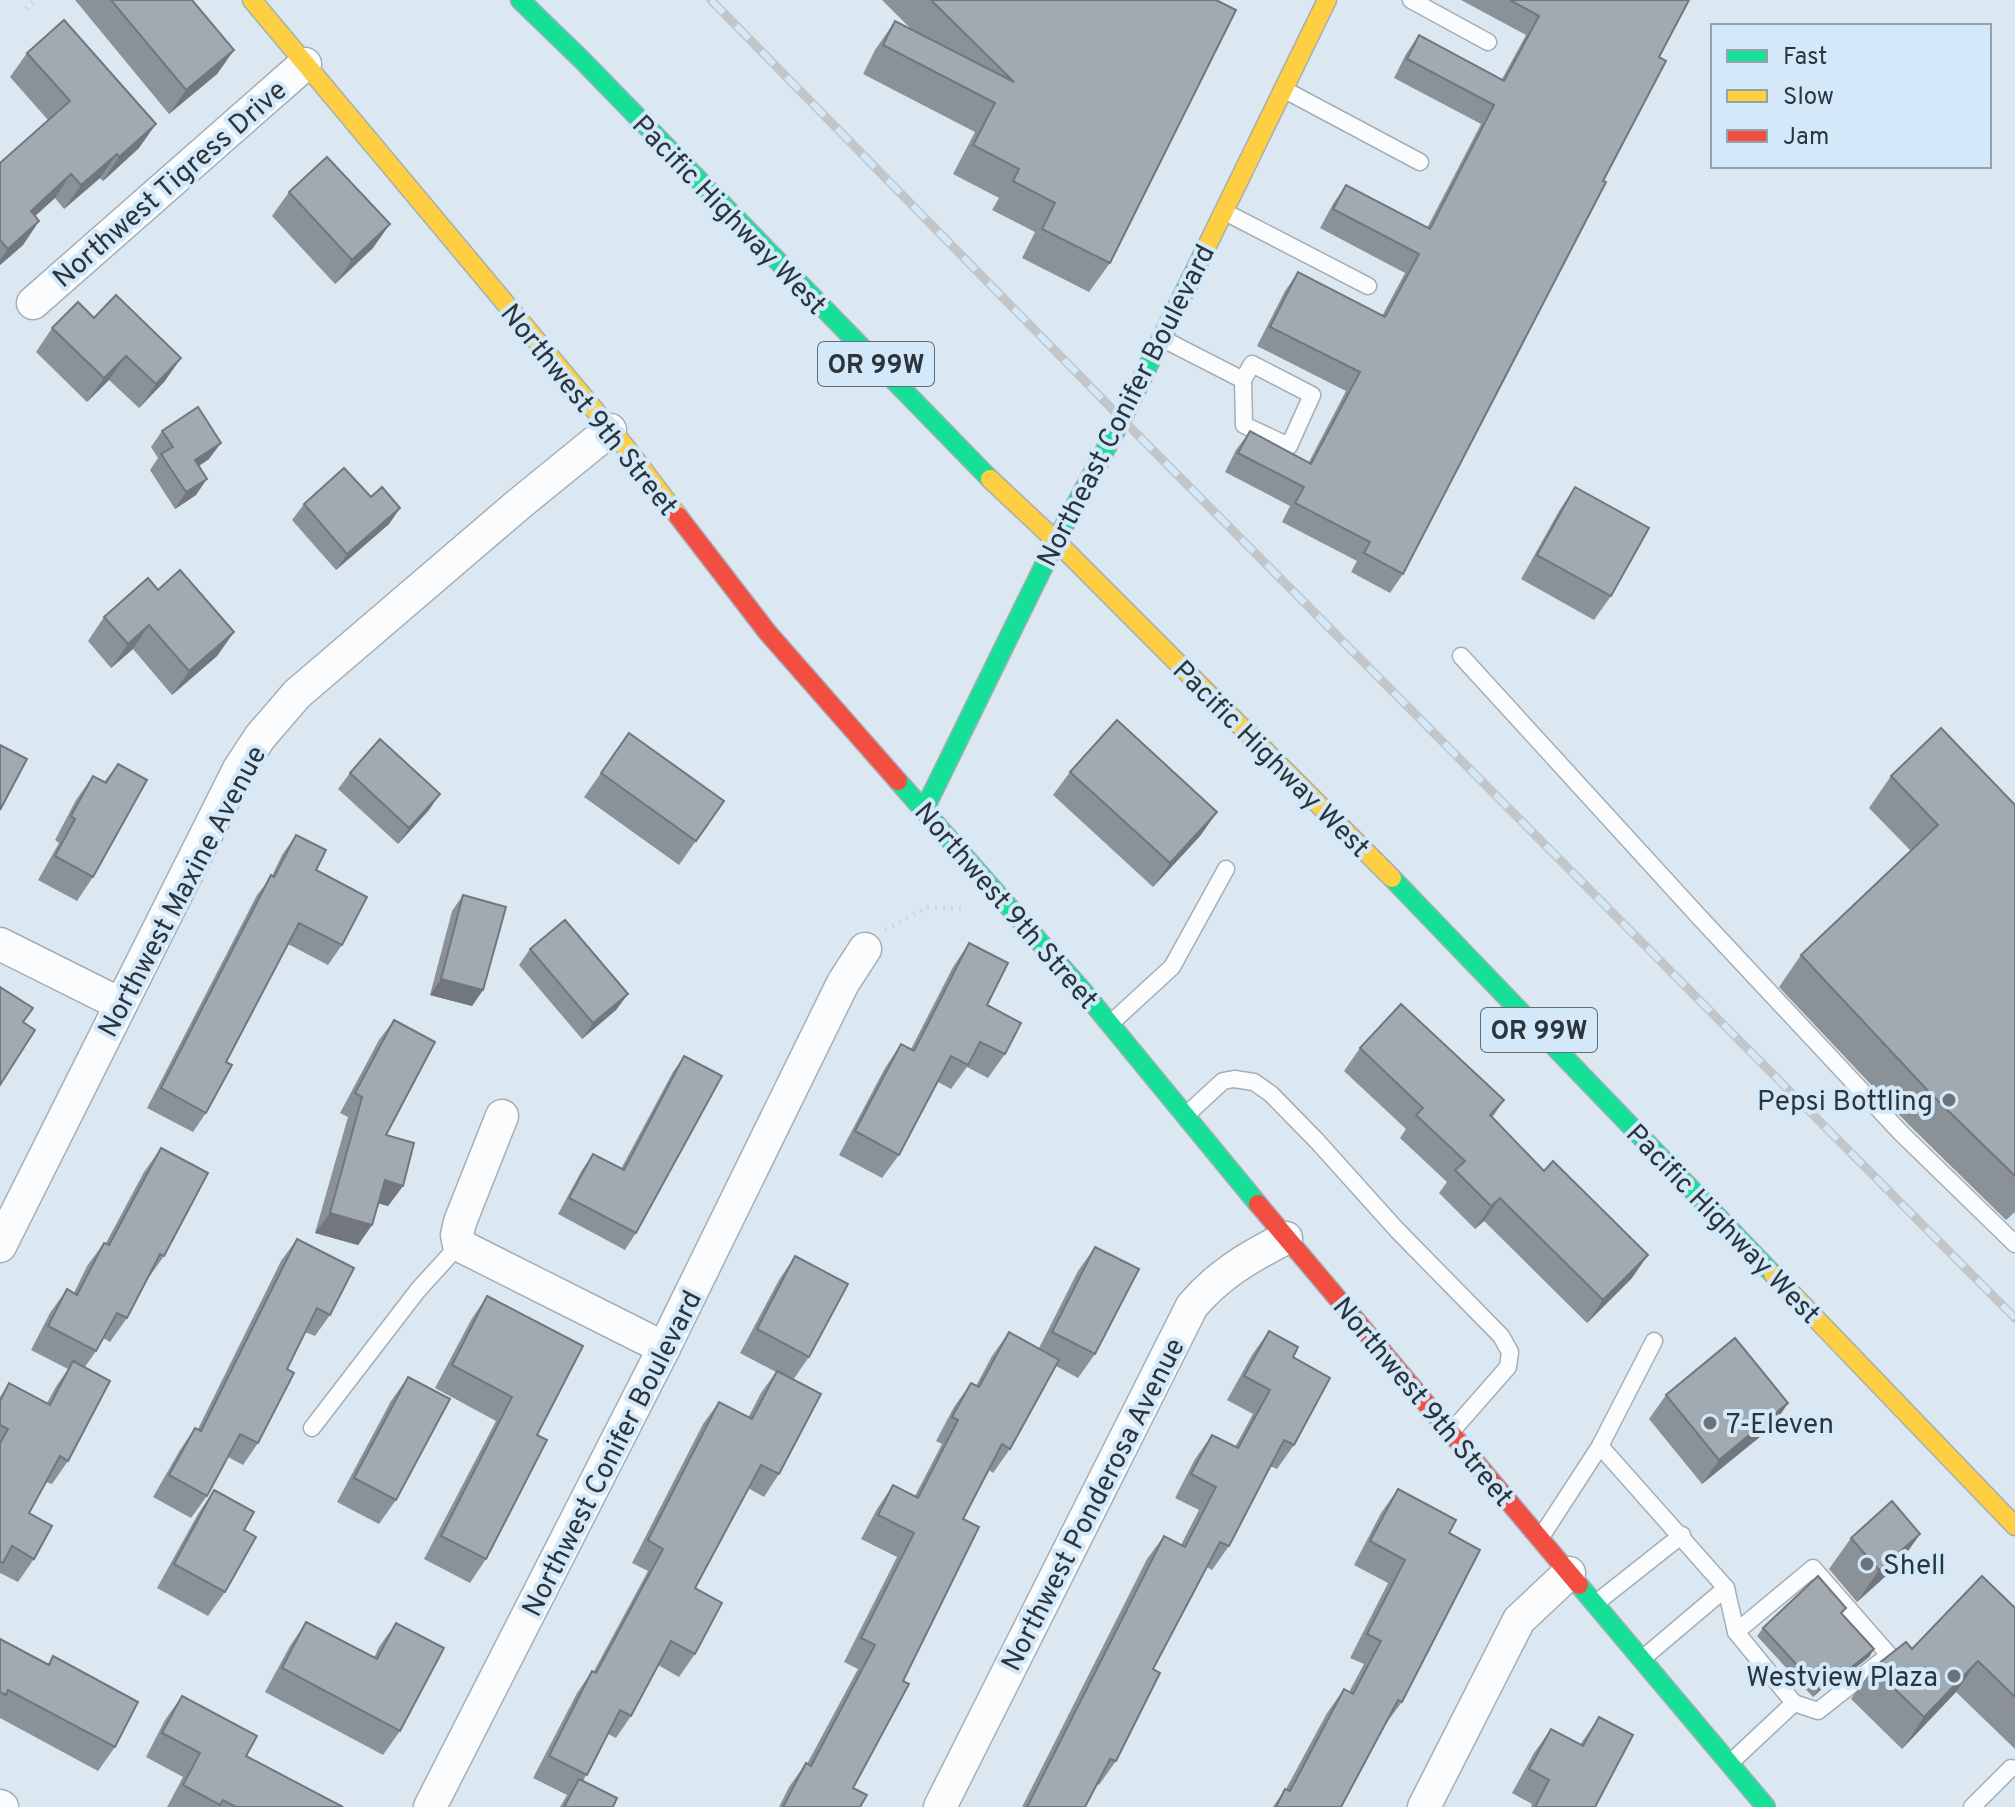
<svg xmlns="http://www.w3.org/2000/svg" width="2015" height="1807" viewBox="0 0 2015 1807" font-family="Overpass,sans-serif">
	<rect width="100%" height="100%" fill="#dce8f1"/>
	<g fill="none" stroke-linecap="round" stroke-linejoin="round">
		<g stroke="#a5aeb5" stroke-width="19">
			<g id="lane">
				<polyline points="1411,0 1488,42"/>
				<polyline points="1285,90 1420,162"/>
				<polyline points="1225,212 1368,286"/>
				<polyline points="1163,339 1243,380 1252,364 1312,395 1289,446 1244,425 1243,380"/>
				<polyline points="1461,656 1702,920 1901,1133 2015,1244"/>
				<polyline points="1111,1023 1172,967 1226,869"/>
				<polyline points="1185,1116 1223,1081 1234,1079 1254,1082 1271,1094 1317,1141 1397,1230 1501,1336 1510,1352 1508,1367 1451,1432"/>
				<polyline points="312,1428 418,1290 459,1245"/>
				<polyline points="1600,1446 1726,1588 1736,1632 1794,1703 1730,1763"/>
				<polyline points="1541,1537 1600,1446 1654,1341"/>
				<polyline points="1596,1603 1682,1535"/>
				<polyline points="1736,1632 1813,1568 1889,1655 1818,1711 1794,1703"/>
				<polyline points="1642,1659 1726,1588"/>
				<polyline points="1972,1807 2011,1768"/>
			</g>
		</g>
		<g stroke="#a5aeb5" stroke-width="35">
			<g id="street">
				<polyline points="33,303 305,64"/>
				<polyline points="0,944 120,1004"/>
				<polyline points="502,1116 460,1222 457,1235 459,1245 664,1348"/>
				<polyline points="0,1246 239,769 260,737 297,694 519,504 610,430"/>
				<polyline points="0,1806 2,1807"/>
				<polyline points="430,1807 664,1348 843,983 865,949"/>
				<path d="M940,1807L1192,1306C1219,1274 1249,1257 1286,1238"/>
				<polyline points="1424,1807 1519,1620 1569,1573"/>
			</g>
		</g>
		<g stroke="#a5aeb5" stroke-width="21">
			<g id="fast">
				<polyline points="520,0 581,59 990,479"/>
				<polyline points="898,781 1082,990 1258,1204"/>
				<polyline points="924,810 1056,541 1122,419 1203,254"/>
				<polyline points="1392,878 1773,1274"/>
				<polyline points="1579,1585 1766,1807"/>
			</g>
		</g>
		<g stroke="#a5aeb5" stroke-width="21">
			<g id="slow">
				<polyline points="252,0 628,450 678,516"/>
				<polyline points="1203,254 1327,0"/>
				<polyline points="990,479 1056,541 1392,878"/>
				<polyline points="1773,1274 2015,1526"/>
			</g>
		</g>
		<g stroke="#a5aeb5" stroke-width="21">
			<g id="jam">
				<polyline points="678,516 768,633 898,781"/>
				<polyline points="1258,1204 1579,1585"/>
			</g>
		</g>
		<g stroke="#d2d5d8" stroke-width="5" stroke-dasharray="2 6" stroke-linecap="butt">
			<polyline points="26,9 35,0"/>
			<polyline points="885,930 927,907 961,909"/>
		</g>
		<use href="#lane" stroke="#fafcfd" stroke-width="16"/>
		<use href="#street" stroke="#fafcfd" stroke-width="32"/>
		<use href="#fast" stroke="#16e098" stroke-width="18"/>
		<use href="#slow" stroke="#ffcf43" stroke-width="18"/>
		<use href="#jam" stroke="#f24e42" stroke-width="18"/>
		<g stroke="#c2c6c8" stroke-width="9">
			<polyline id="rail" points="711,0 1122,419 2015,1318"/>
		</g>
		<use href="#rail" stroke="#d3e9fa" stroke-width="6" stroke-dasharray="18" stroke-linecap="butt"/>
	</g>
	<g fill="#8a9298">
		<polygon points="75,0 192,0 234,50 217,74 169,114"/>
		<polygon points="882,0 1216,0 1110,263 1089,292 1022,258 1035,232 992,210 999,198 953,174 975,132 863,74 875,50 895,21 911,29"/>
		<polygon points="1461,0 1689,0 1659,57 1603,181 1403,574 1390,593 1351,572 1357,561 1282,522 1290,506 1225,472 1236,450 1250,431 1309,462 1346,391 1257,346 1285,291 1298,272 1382,316 1405,273 1320,228 1333,204 1346,185 1427,228 1481,124 1394,78 1406,54 1419,35 1502,79 1526,35"/>
		<polygon points="27,53 139,148 103,181 100,178 64,209 55,198 35,216 39,221 23,245 0,265 0,163 48,120 10,77"/>
		<polygon points="289,192 373,248 335,284 272,216"/>
		<polygon points="94,318 181,358 164,382 139,408 109,380 87,402 36,352 52,328"/>
		<polygon points="162,431 209,459 199,466 196,495 175,509 150,470 158,458 151,447"/>
		<polygon points="1575,487 1611,596 1594,620 1521,579 1559,511"/>
		<polygon points="304,504 400,508 389,524 336,570 292,520"/>
		<polygon points="158,590 234,632 217,656 172,695 133,649 111,668 88,641 104,617"/>
		<polygon points="629,733 724,801 679,865 584,797"/>
		<polygon points="118,764 93,877 77,901 38,880 59,843 55,840 76,800 93,776 104,782"/>
		<polygon points="1070,772 1217,812 1200,836 1153,887 1053,795"/>
		<polygon points="350,773 429,810 398,844 338,789"/>
		<polygon points="1891,776 2015,805 2015,1212 2006,1220 1909,1125 1779,987 1801,955 1911,851 1869,808"/>
		<polygon points="296,835 316,870 342,945 328,965 288,944 226,1062 206,1113 193,1132 147,1108 257,895 272,876 282,855"/>
		<polygon points="463,895 483,990 472,1006 430,995 452,911"/>
		<polygon points="969,943 987,1005 1005,1054 988,1078 967,1067 951,1089 938,1082 899,1155 882,1178 839,1155 885,1068 901,1044 911,1049 953,967"/>
		<polygon points="530,949 628,994 616,1010 582,1039 519,965"/>
		<polygon points="394,1020 386,1135 403,1186 388,1206 378,1203 372,1225 358,1245 315,1233 348,1117 340,1113 379,1040"/>
		<polygon points="1360,1048 1504,1100 1492,1118 1632,1278 1587,1323 1484,1221 1475,1229 1439,1193 1447,1182 1400,1138 1406,1129 1344,1071"/>
		<polygon points="684,1056 636,1233 625,1250 558,1214 582,1170 593,1154 621,1169 673,1072"/>
		<polygon points="161,1148 164,1256 147,1280 127,1318 110,1342 103,1338 96,1351 85,1367 68,1461 52,1484 46,1482 29,1513 34,1559 18,1582 0,1573 0,1397 9,1383 47,1403 57,1385 68,1369 31,1350 50,1313 67,1289 74,1293 87,1266 104,1243 106,1243 144,1172"/>
		<polygon points="297,1239 330,1315 315,1336 305,1332 287,1369 258,1443 243,1465 228,1457 207,1496 191,1518 153,1497 180,1450 195,1428 198,1429 281,1261"/>
		<polygon points="1095,1247 1095,1354 1078,1378 1056,1366 1010,1449 993,1473 989,1470 963,1519 903,1681 853,1788 860,1807 779,1807 789,1787 806,1763 807,1764 858,1669 844,1662 897,1557 861,1539 877,1509 893,1485 915,1496 942,1444 936,1441 954,1407 971,1383 976,1386 992,1356 1009,1332 1039,1348 1078,1271"/>
		<polygon points="795,1256 809,1357 793,1380 779,1474 764,1497 748,1488 695,1588 695,1654 679,1677 658,1665 631,1716 616,1738 608,1734 583,1781 613,1807 560,1807 567,1795 533,1778 577,1693 592,1671 594,1671 648,1571 632,1563 703,1424 719,1402 748,1418 761,1393 776,1372 740,1353 779,1280"/>
		<polygon points="487,1296 537,1435 486,1559 470,1583 424,1559 496,1421 435,1388 471,1320"/>
		<polygon points="1269,1331 1293,1357 1294,1445 1277,1469 1270,1466 1229,1546 1212,1570 1207,1567 1153,1669 1116,1761 1099,1785 1097,1784 1085,1807 1022,1807 1147,1559 1164,1536 1181,1545 1199,1510 1175,1498 1195,1459 1212,1435 1235,1447 1253,1414 1227,1400 1252,1355"/>
		<polygon points="408,1377 396,1500 379,1524 337,1502 391,1401"/>
		<polygon points="1666,1395 1788,1403 1772,1427 1702,1484 1649,1419"/>
		<polygon points="1398,1489 1449,1533 1402,1702 1384,1726 1341,1807 1273,1807 1285,1789 1286,1789 1327,1713 1344,1689 1349,1692 1364,1664 1350,1658 1388,1583 1354,1565 1381,1513"/>
		<polygon points="214,1490 244,1530 225,1592 208,1616 157,1588 198,1514"/>
		<polygon points="1920,1534 1898,1565 1857,1602 1829,1569 1851,1538"/>
		<polygon points="1846,1608 1842,1614 1874,1649 1869,1657 1835,1684 1831,1680 1813,1697 1757,1636 1763,1628"/>
		<polygon points="2015,1608 2015,1749 1956,1692 1902,1749 1851,1699 1873,1668 1912,1649"/>
		<polygon points="306,1622 374,1658 379,1647 396,1623 400,1731 383,1755 265,1692 290,1646"/>
		<polygon points="0,1639 48,1664 53,1656 115,1747 98,1771 0,1718"/>
		<polygon points="182,1696 246,1756 343,1807 167,1807 183,1777 146,1757 165,1720"/>
		<polygon points="1599,1717 1595,1807 1531,1807 1532,1804 1512,1793 1534,1753 1551,1729 1580,1745"/>
	</g>
	<g fill="#71777c">
		<polygon points="234,50 217,74 169,114 186,90"/>
		<polygon points="156,124 139,148 103,181 119,157"/>
		<polygon points="117,154 100,178 64,209 81,185"/>
		<polygon points="71,174 55,198 14,235 31,211"/>
		<polygon points="39,221 23,245 0,265 0,260 8,249"/>
		<polygon points="390,224 373,248 335,284 352,260"/>
		<polygon points="126,356 109,380 87,402 104,378"/>
		<polygon points="181,358 164,382 139,408 156,384"/>
		<polygon points="221,443 209,459 183,476 195,460"/>
		<polygon points="207,479 196,495 175,509 186,492"/>
		<polygon points="400,508 389,524 336,570 347,554"/>
		<polygon points="149,625 133,649 111,668 128,644"/>
		<polygon points="234,632 217,656 172,695 189,671"/>
		<polygon points="440,794 429,810 398,844 409,828"/>
		<polygon points="1217,812 1200,836 1153,887 1170,863"/>
		<polygon points="441,979 483,990 472,1006 430,995"/>
		<polygon points="628,994 616,1010 582,1039 593,1023"/>
		<polygon points="385,1180 403,1186 388,1206 370,1201"/>
		<polygon points="1500,1198 1484,1221 1475,1229 1491,1206"/>
		<polygon points="330,1213 372,1225 358,1245 315,1233"/>
		<polygon points="1648,1255 1632,1278 1587,1323 1603,1300"/>
		<polygon points="1788,1403 1772,1427 1702,1484 1719,1460"/>
		<polygon points="1920,1534 1898,1565 1857,1602 1879,1570"/>
		<polygon points="1874,1649 1869,1657 1835,1684 1841,1676"/>
		<polygon points="1978,1661 1956,1692 1902,1749 1924,1717"/>
		<polygon points="1837,1672 1831,1680 1813,1697 1819,1689"/>
	</g>
	<g fill="#a1aab1" stroke="#71777c" stroke-width="2">
		<polygon points="111,0 192,0 234,50 186,90"/>
		<polygon points="931,0 1216,0 1236,10 1110,263 1042,229 1055,203 1013,181 1019,169 973,145 995,103 883,45 895,21 1014,82"/>
		<polygon points="1510,0 1689,0 1659,57 1666,61 1603,181 1606,182 1403,574 1364,553 1370,542 1295,503 1304,487 1238,453 1250,431 1311,464 1360,372 1270,327 1298,272 1385,317 1419,254 1333,209 1346,185 1430,229 1494,105 1407,59 1419,35 1504,81 1539,16"/>
		<polygon points="64,20 156,124 119,157 117,154 81,185 71,174 31,211 39,221 8,249 0,240 0,163 70,101 27,53"/>
		<polygon points="327,157 390,224 352,260 289,192"/>
		<polygon points="116,295 181,358 156,384 126,356 104,378 52,328 78,302 94,318"/>
		<polygon points="198,407 221,443 195,460 207,479 186,492 161,454 173,447 162,431"/>
		<polygon points="344,468 371,497 382,487 400,508 347,554 304,504"/>
		<polygon points="1575,487 1649,528 1611,596 1537,555"/>
		<polygon points="180,570 234,632 189,671 149,625 128,644 104,617 148,578 158,590"/>
		<polygon points="1117,720 1217,812 1170,863 1070,772"/>
		<polygon points="1941,728 2015,805 2015,1176 1931,1094 1801,955 1938,825 1891,776"/>
		<polygon points="629,733 724,801 696,841 601,773"/>
		<polygon points="380,739 440,794 409,828 350,773"/>
		<polygon points="0,745 27,759 0,810"/>
		<polygon points="118,764 147,780 93,877 55,856 75,819 71,816 93,776 106,783"/>
		<polygon points="296,835 326,850 316,870 367,897 342,945 299,923 226,1062 232,1065 206,1113 161,1088 271,875 274,877"/>
		<polygon points="463,895 506,907 483,990 441,979"/>
		<polygon points="565,920 628,994 593,1023 530,949"/>
		<polygon points="969,943 1008,963 987,1005 1021,1023 1005,1054 980,1042 968,1065 951,1056 899,1155 855,1131 901,1044 914,1051"/>
		<polygon points="0,987 33,1008 23,1022 35,1030 0,1085"/>
		<polygon points="1401,1004 1504,1100 1490,1115 1544,1171 1553,1161 1648,1255 1603,1300 1500,1198 1491,1206 1455,1170 1465,1161 1416,1115 1423,1108 1360,1048"/>
		<polygon points="394,1020 435,1042 386,1135 414,1143 403,1186 385,1180 372,1225 330,1213 362,1097 355,1093"/>
		<polygon points="684,1056 722,1076 636,1233 569,1198 593,1154 624,1170"/>
		<polygon points="161,1148 208,1173 164,1256 160,1254 127,1318 117,1313 96,1351 48,1326 67,1289 77,1295 104,1243 109,1245"/>
		<polygon points="297,1239 354,1268 330,1315 317,1308 287,1369 294,1373 258,1443 240,1434 207,1496 169,1475 195,1428 201,1431"/>
		<polygon points="1095,1247 1139,1269 1095,1354 1052,1332"/>
		<polygon points="795,1256 848,1284 809,1357 757,1329"/>
		<polygon points="487,1296 583,1346 537,1435 547,1440 486,1559 441,1536 512,1397 452,1365"/>
		<polygon points="1269,1331 1298,1347 1293,1357 1330,1378 1294,1445 1284,1440 1229,1546 1220,1542 1153,1669 1160,1673 1116,1761 1110,1759 1085,1807 1027,1807 1164,1536 1185,1547 1216,1487 1191,1474 1212,1435 1238,1448 1270,1390 1244,1376"/>
		<polygon points="1009,1332 1059,1360 1010,1449 1002,1444 963,1519 979,1527 903,1681 909,1684 853,1788 867,1795 860,1807 783,1807 806,1763 811,1766 875,1645 861,1638 914,1533 878,1515 893,1485 918,1498 958,1420 952,1417 971,1383 979,1387"/>
		<polygon points="1735,1338 1788,1403 1719,1460 1666,1395"/>
		<polygon points="73,1361 110,1381 68,1461 60,1456 29,1513 52,1526 34,1559 12,1546 3,1563 0,1562 0,1443 8,1429 0,1425 0,1401 9,1383 50,1405"/>
		<polygon points="777,1371 821,1394 779,1474 761,1465 695,1588 722,1603 695,1654 671,1641 631,1716 620,1710 587,1775 549,1756 592,1671 596,1673 663,1549 648,1540 719,1402 752,1419"/>
		<polygon points="408,1377 450,1399 396,1500 354,1478"/>
		<polygon points="1398,1489 1456,1520 1449,1533 1480,1550 1402,1702 1398,1700 1341,1807 1276,1807 1285,1789 1290,1791 1344,1689 1353,1694 1381,1641 1367,1634 1405,1560 1370,1541"/>
		<polygon points="214,1490 254,1512 244,1530 256,1537 225,1592 174,1564"/>
		<polygon points="1892,1501 1920,1534 1879,1570 1851,1538"/>
		<polygon points="1818,1576 1846,1608 1841,1613 1874,1649 1841,1676 1837,1672 1819,1689 1763,1628"/>
		<polygon points="1982,1576 2015,1608 2015,1697 1978,1661 1924,1717 1873,1668 1906,1642 1912,1649"/>
		<polygon points="306,1622 377,1659 396,1623 444,1648 400,1731 282,1668"/>
		<polygon points="0,1639 49,1665 53,1656 138,1702 115,1747 8,1690 6,1695 0,1692"/>
		<polygon points="182,1696 257,1736 246,1756 343,1807 236,1807 223,1800 220,1805 183,1785 200,1753 162,1733"/>
		<polygon points="1599,1717 1633,1735 1595,1807 1535,1807 1549,1780 1529,1769 1551,1729 1583,1746"/>
		<polygon points="579,1779 617,1798 613,1807 564,1807"/>
	</g>
	<g fill="#6a747b" stroke="#d3e9fa" stroke-width="3">
		<circle cx="1949" cy="1100" r="8"/>
		<circle cx="1710" cy="1423" r="8"/>
		<circle cx="1867" cy="1564" r="8"/>
		<circle cx="1954" cy="1676" r="8"/>
	</g>
	<g text-anchor="middle" stroke-width="8" stroke-linejoin="round" paint-order="stroke">
		<g fill="#d3e9fa" stroke="#5f6b75" stroke-width="2">
			<rect x="818" y="342" width="116" height="44" rx="6"/>
			<rect x="1481" y="1008" width="116" height="44" rx="6"/>
		</g>
		<g font-size="26" font-weight="bold" fill="#2d353c">
			<text x="876" y="373">OR 99W</text>
			<text x="1539" y="1039">OR 99W</text>
		</g>
		<g font-size="28" fill="#2d353c" stroke="#d3e9fa">
			<text transform="translate(169 183) rotate(-41)" y="10">Northwest Tigress Drive</text>
			<text transform="translate(730 214) rotate(46)" y="10">Pacific Highway West</text>
			<text transform="translate(1125 405) rotate(-63)" y="10">Northeast Conifer Boulevard</text>
			<text transform="translate(590 409) rotate(51)" y="10">Northwest 9th Street</text>
			<text transform="translate(1272 758) rotate(45)" y="10">Pacific Highway West</text>
			<text transform="translate(181 891) rotate(-62)" y="10">Northwest Maxine Avenue</text>
			<text transform="translate(1007 905) rotate(49)" y="10">Northwest 9th Street</text>
			<text transform="translate(1724 1223) rotate(46)" y="10">Pacific Highway West</text>
			<text transform="translate(1424 1401) rotate(50)" y="10">Northwest 9th Street</text>
			<text transform="translate(611 1453) rotate(-63)" y="10">Northwest Conifer Boulevard</text>
			<text transform="translate(1092 1504) rotate(-63)" y="10">Northwest Ponderosa Avenue</text>
		</g>
		<g font-size="28" fill="#2d353c" stroke="#d3e9fa" text-anchor="end">
			<text x="1933" y="1110">Pepsi Bottling</text>
			<text x="1726" y="1433" text-anchor="start">7-Eleven</text>
			<text x="1883" y="1574" text-anchor="start">Shell</text>
			<text x="1938" y="1686">Westview Plaza</text>
		</g>
	</g>
	<rect x="1711" y="24" width="280" height="144" fill="#d3e9fa" stroke="#91a1ae" stroke-width="2"/>
	<rect x="1727" y="50" width="40" height="12" fill="#16e098" stroke="#91a1ae" stroke-width="2"/>
	<text x="1783" y="64" font-size="24" fill="#2d353c">Fast</text>
	<rect x="1727" y="90" width="40" height="12" fill="#ffcf43" stroke="#91a1ae" stroke-width="2"/>
	<text x="1783" y="104" font-size="24" fill="#2d353c">Slow</text>
	<rect x="1727" y="130" width="40" height="12" fill="#f24e42" stroke="#91a1ae" stroke-width="2"/>
	<text x="1783" y="144" font-size="24" fill="#2d353c">Jam</text>
</svg>
